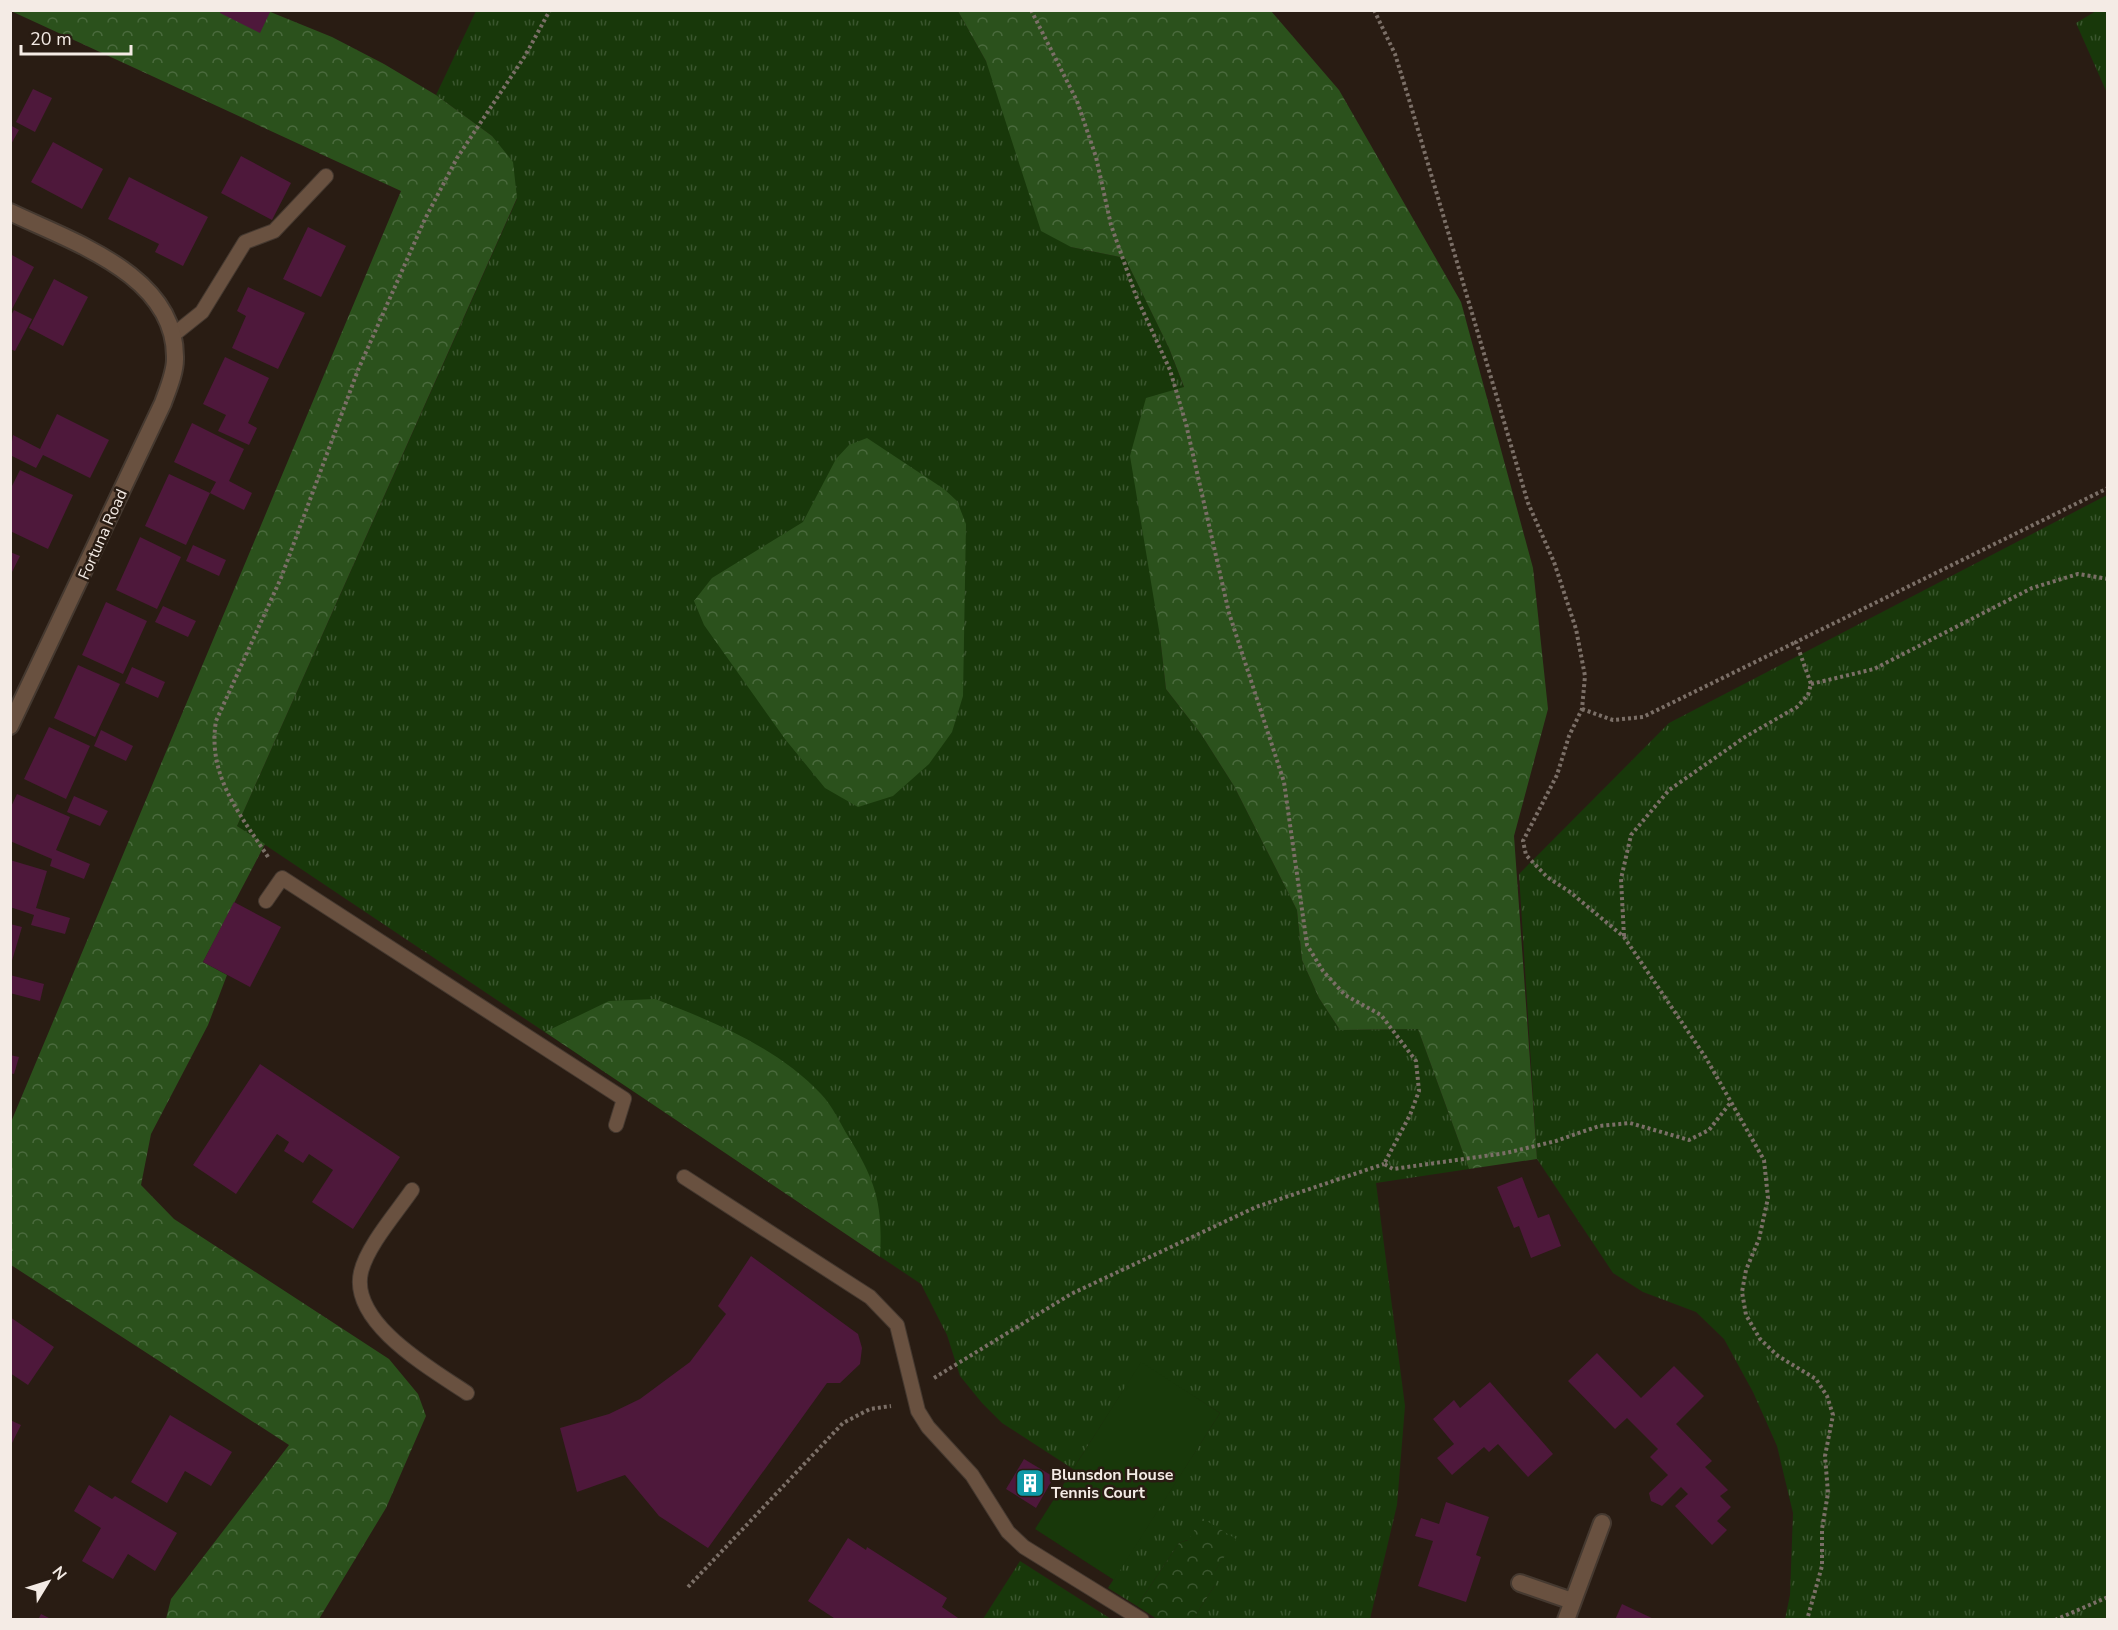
<svg xmlns="http://www.w3.org/2000/svg" width="2118" height="1630" viewBox="0 0 2118 1630" font-family="'Nunito Sans',sans-serif">
	<defs>
		<pattern id="grass-tufts" width="24" height="20" patternUnits="userSpaceOnUse" patternTransform="scale(1.5)"><rect width="24" height="20" fill="#18380a"/><path d="M3 7l-1-3M5 7V3M7 7l1-3M15 17l-1-3M17 17v-4M19 17l1-3" fill="none" stroke="#3a552e"/></pattern>
		<pattern id="forest-crowns" width="20" height="18" patternUnits="userSpaceOnUse" patternTransform="scale(1.5)"><rect width="20" height="18" fill="#2b511c"/><path d="M2 6a3 3 0 1 1 6 0M12 15a3 3 0 1 1 6 0" fill="none" stroke="#4a6a3d"/></pattern>
		<pattern id="park-crowns" width="20" height="18" patternUnits="userSpaceOnUse" patternTransform="scale(1.5)"><rect width="20" height="18" fill="#18380a"/><path d="M2 6a3 3 0 1 1 6 0M12 15a3 3 0 1 1 6 0" fill="none" stroke="#3a552e"/></pattern>
	</defs>
	<rect width="100%" height="100%" fill="#291c13"/>
	<g fill="url(#grass-tufts)">
		<polygon points="476,11 958,11 986,61 1071,247 1125,258 1169,348 1184,388 1160,636 1166,689 1201,734 1234,786 1297,910 1302,960 1319,998 1340,1030 1418,1029 1469,1169 1376,1183 1405,1406 1397,1505 1370,1619 1193,1619 1215,1585 1215,1571 1235,1539 1187,1540 1179,1543 1137,1606 1108,1588 1220,1413 1141,1363 1073,1469 1002,1423 982,1403 960,1376 947,1335 921,1284 237,826 517,199 492,136 436,95"/>
		<polygon points="2096,11 2107,11 2107,93 2076,23"/>
		<polygon points="2107,495 2107,1619 1785,1619 1790,1595 1793,1513 1777,1446 1753,1392 1724,1339 1696,1312 1643,1292 1613,1273 1537,1159 1519,874 1669,723"/>
		<polygon points="1020,1561 1111,1619 983,1619"/>
	</g>
	<g fill="url(#forest-crowns)">
		<polygon points="11,11 268,11 332,37 384,64 436,95 492,136 513,162 517,198 237,826 265,844 203,962 227,975 208,1025 151,1134 141,1185 174,1219 389,1359 418,1394 426,1416 386,1508 319,1619 166,1619 171,1599 289,1445 11,1265 11,1122 401,191"/>
		<polygon points="958,11 1271,11 1339,90 1461,302 1533,568 1548,709 1514,836 1537,1159 1469,1169 1418,1029 1340,1030 1319,998 1302,960 1297,910 1234,786 1201,734 1166,689 1160,636 1130,456 1146,398 1184,387 1169,348 1125,258 1071,247 1041,231 986,61"/>
		<polygon points="867,438 944,489 957,501 966,524 963,696 952,732 929,764 893,796 858,807 825,788 785,739 704,625 694,601 712,578 803,522 836,459 849,445"/>
		<path d="M655,999C714,1022 777,1047 821,1094C832,1105 840,1123 848,1136C876,1181 883,1204 880,1257L545,1032L609,1001Z"/>
	</g>
	<polygon fill="url(#park-crowns)" points="1202,1518 1236,1539 1215,1571 1215,1585 1193,1619 1157,1619 1137,1606 1179,1543 1188,1540"/>
	<polygon fill="#18380a" points="1141,1362 1220,1413 1114,1580 1035,1529"/>
	<g fill="#4e183b">
		<polygon points="221,10 271,10 260,33 220,13"/>
		<polygon points="33,89 52,98 35,132 16,122"/>
		<polygon points="10,125 19,130 10,146"/>
		<polygon points="53,142 103,169 82,209 31,182"/>
		<polygon points="241,156 291,183 272,220 221,193"/>
		<polygon points="129,177 208,217 183,266 155,252 159,244 108,219"/>
		<polygon points="308,227 346,246 321,297 283,279"/>
		<polygon points="10,254 34,267 10,313"/>
		<polygon points="54,279 88,297 63,346 29,328"/>
		<polygon points="248,287 305,313 278,369 232,348 246,316 237,311"/>
		<polygon points="14,310 32,319 15,351 10,349 10,317"/>
		<polygon points="225,357 269,378 248,423 257,428 249,445 218,431 226,415 203,404"/>
		<polygon points="57,414 109,440 90,478 43,455 36,468 10,455 13,435 40,449"/>
		<polygon points="192,423 244,449 229,481 252,493 244,510 210,493 216,482 174,462"/>
		<polygon points="20,470 73,495 48,549 10,531 10,490"/>
		<polygon points="169,474 210,493 186,545 145,526"/>
		<polygon points="140,537 181,557 157,609 116,590"/>
		<polygon points="193,545 226,560 219,576 186,561"/>
		<polygon points="10,552 20,556 10,576"/>
		<polygon points="106,602 147,621 123,674 82,655"/>
		<polygon points="163,606 196,621 188,637 155,622"/>
		<polygon points="78,665 120,684 95,737 54,718"/>
		<polygon points="132,667 165,682 158,698 125,683"/>
		<polygon points="49,727 90,746 66,799 24,779"/>
		<polygon points="101,730 133,746 126,761 94,746"/>
		<polygon points="17,794 70,817 56,850 90,864 84,879 50,866 52,859 10,841 10,809"/>
		<polygon points="74,796 108,811 100,826 67,812"/>
		<polygon points="10,860 47,871 36,908 70,918 65,934 31,925 34,915 10,907"/>
		<polygon points="234,902 281,927 250,987 203,962"/>
		<polygon points="10,924 22,927 11,964 10,964"/>
		<polygon points="10,975 44,984 40,1001 10,993"/>
		<polygon points="10,1055 19,1057 14,1074 10,1073"/>
		<polygon points="260,1064 400,1157 353,1229 312,1202 333,1170 309,1154 303,1163 284,1151 289,1142 277,1134 236,1194 193,1165"/>
		<polygon points="1522,1177 1538,1218 1549,1214 1561,1246 1531,1258 1519,1226 1514,1228 1497,1187"/>
		<polygon points="751,1256 858,1334 862,1348 860,1364 840,1383 827,1383 708,1548 659,1516 625,1475 577,1492 560,1428 609,1414 640,1399 690,1362 726,1314 718,1306"/>
		<polygon points="10,1317 54,1347 28,1385 10,1373"/>
		<polygon points="1597,1353 1641,1398 1674,1366 1704,1396 1676,1424 1712,1461 1705,1467 1728,1490 1720,1496 1731,1507 1717,1521 1727,1530 1712,1545 1675,1506 1688,1494 1681,1487 1662,1506 1651,1501 1649,1493 1668,1475 1650,1457 1658,1449 1627,1418 1615,1429 1568,1381"/>
		<polygon points="1490,1382 1553,1454 1528,1477 1498,1444 1489,1452 1484,1447 1452,1475 1437,1458 1454,1444 1433,1419 1454,1400 1460,1408"/>
		<polygon points="170,1415 232,1452 211,1486 185,1471 167,1503 131,1482"/>
		<polygon points="10,1420 21,1425 10,1447"/>
		<polygon points="1024,1459 1054,1477 1036,1508 1006,1489"/>
		<polygon points="89,1485 112,1499 115,1496 177,1533 155,1571 128,1554 113,1579 82,1561 101,1528 74,1511"/>
		<polygon points="1446,1502 1489,1517 1476,1555 1481,1557 1466,1602 1418,1586 1433,1541 1415,1536 1421,1518 1439,1524"/>
		<polygon points="848,1538 866,1550 867,1547 947,1598 942,1607 961,1620 837,1620 808,1601"/>
		<polygon points="1622,1604 1656,1620 1615,1620"/>
		<polygon points="41,1614 53,1620 38,1620"/>
	</g>
	<g fill="none" stroke-linecap="round" stroke-linejoin="round">
		<g stroke="#453930" stroke-width="16">
			<g id="service">
				<polyline points="172,336 202,312 245,242 274,231 326,176"/>
				<polyline points="266,901 282,878 624,1099 616,1125"/>
				<polyline points="684,1177 870,1297 897,1325 918,1411 928,1427 972,1475 1008,1532 1024,1547 1142,1620"/>
				<path d="M412,1190C397,1212 367,1246 361,1272C349,1323 433,1370 467,1393"/>
			</g>
		</g>
		<g stroke="#453930" stroke-width="20">
			<g id="minor">
				<path d="M10,212C72,242 177,275 175,359C175,373 168,389 163,403L10,726"/>
				<polyline points="1520,1583 1572,1601"/>
				<polyline points="1566,1620 1602,1523"/>
			</g>
		</g>
		<g stroke="#7b6f67" stroke-width="4" stroke-dasharray="3 3" stroke-linecap="butt">
			<polyline points="1031,10 1077,101 1096,157 1111,225 1136,296 1170,370 1186,424 1229,613 1284,782 1307,945 1323,971 1345,995 1381,1015 1416,1061 1419,1091 1410,1115 1384,1164 1393,1169 1506,1153 1556,1141 1599,1126 1630,1123 1689,1140 1709,1130 1731,1102"/>
			<polyline points="1374,10 1395,54 1408,96 1528,503 1554,562 1576,629 1585,676 1582,709 1569,736 1557,775 1523,841 1526,855 1547,877 1570,892 1624,937 1706,1058 1764,1160 1768,1198 1759,1239 1746,1270 1742,1292 1746,1315 1760,1339 1778,1356 1816,1379 1827,1396 1833,1415 1825,1456 1828,1493 1822,1529 1822,1566 1807,1620"/>
			<polyline points="1811,684 1874,669 2032,588 2078,574 2108,579"/>
			<polyline points="1582,709 1613,720 1643,717 1796,642"/>
			<path d="M268,857C240,814 207,776 216,721L281,578L358,370L425,219L457,158L525,56L550,10"/>
			<polyline points="1624,936 1621,879 1631,835 1669,790 1745,737 1797,707 1808,695 1811,684 1796,642 2108,488"/>
			<polyline points="934,1378 1071,1294 1256,1207 1384,1164"/>
			<polyline points="688,1587 843,1423 870,1409 891,1406"/>
			<polyline points="2055,1620 2108,1597"/>
		</g>
		<use href="#service" stroke="#695140" stroke-width="14"/>
		<use href="#minor" stroke="#695140" stroke-width="16"/>
	</g>
	<defs>
		<g id="building-square" transform="scale(1.5)"><rect x="-9" y="-9" width="18" height="18" rx="4" fill="#0f9aa8" stroke="#291c13"/><path d="M-4-6H4V6H1V3H-1V6H-4ZM-2.5-4.3h1.7v1.8h-1.7ZM.8-4.3h1.7v1.8H.8ZM-2.5-1h1.7V.8h-1.7ZM.8-1h1.7V.8H.8Z" fill="#fff"/></g>
	</defs>
	<g fill-rule="evenodd">
		<use href="#building-square" x="1030" y="1483"/>
	</g>
	<g text-anchor="middle" stroke-width="5" stroke-linejoin="round" paint-order="stroke">
		<g font-size="16" fill="#f4ebe5" stroke="#291c13">
			<text transform="translate(102 534) rotate(-66)" y="6">Fortuna Road</text>
		</g>
		<g font-size="16" font-weight="bold" fill="#f4ebe5" stroke="#291c13" text-anchor="start">
			<text x="1051" y="1480">Blunsdon House<tspan x="1051" dy="18">Tennis Court</tspan></text>
		</g>
	</g>
	<rect width="2118" height="1630" fill="none" stroke="#f4ebe5" stroke-width="24"/>
	<g transform="translate(48 1582) rotate(52)" stroke="#291c13" stroke-width="4.5" paint-order="stroke">
	<path d="M0-4.5L10 22L0 15L-10 22Z" fill="#f4ebe5"/>
	<text y="-9" font-size="16" font-weight="bold" text-anchor="middle" fill="#f4ebe5">N</text>
	</g>
	<path d="M21 45v9h110v-9" fill="none" stroke="#f4ebe5" stroke-width="3"/>
	<text x="30" y="45" font-size="18" fill="#f4ebe5" stroke="#291c13" stroke-width="4.5" paint-order="stroke">20 m</text>
</svg>
